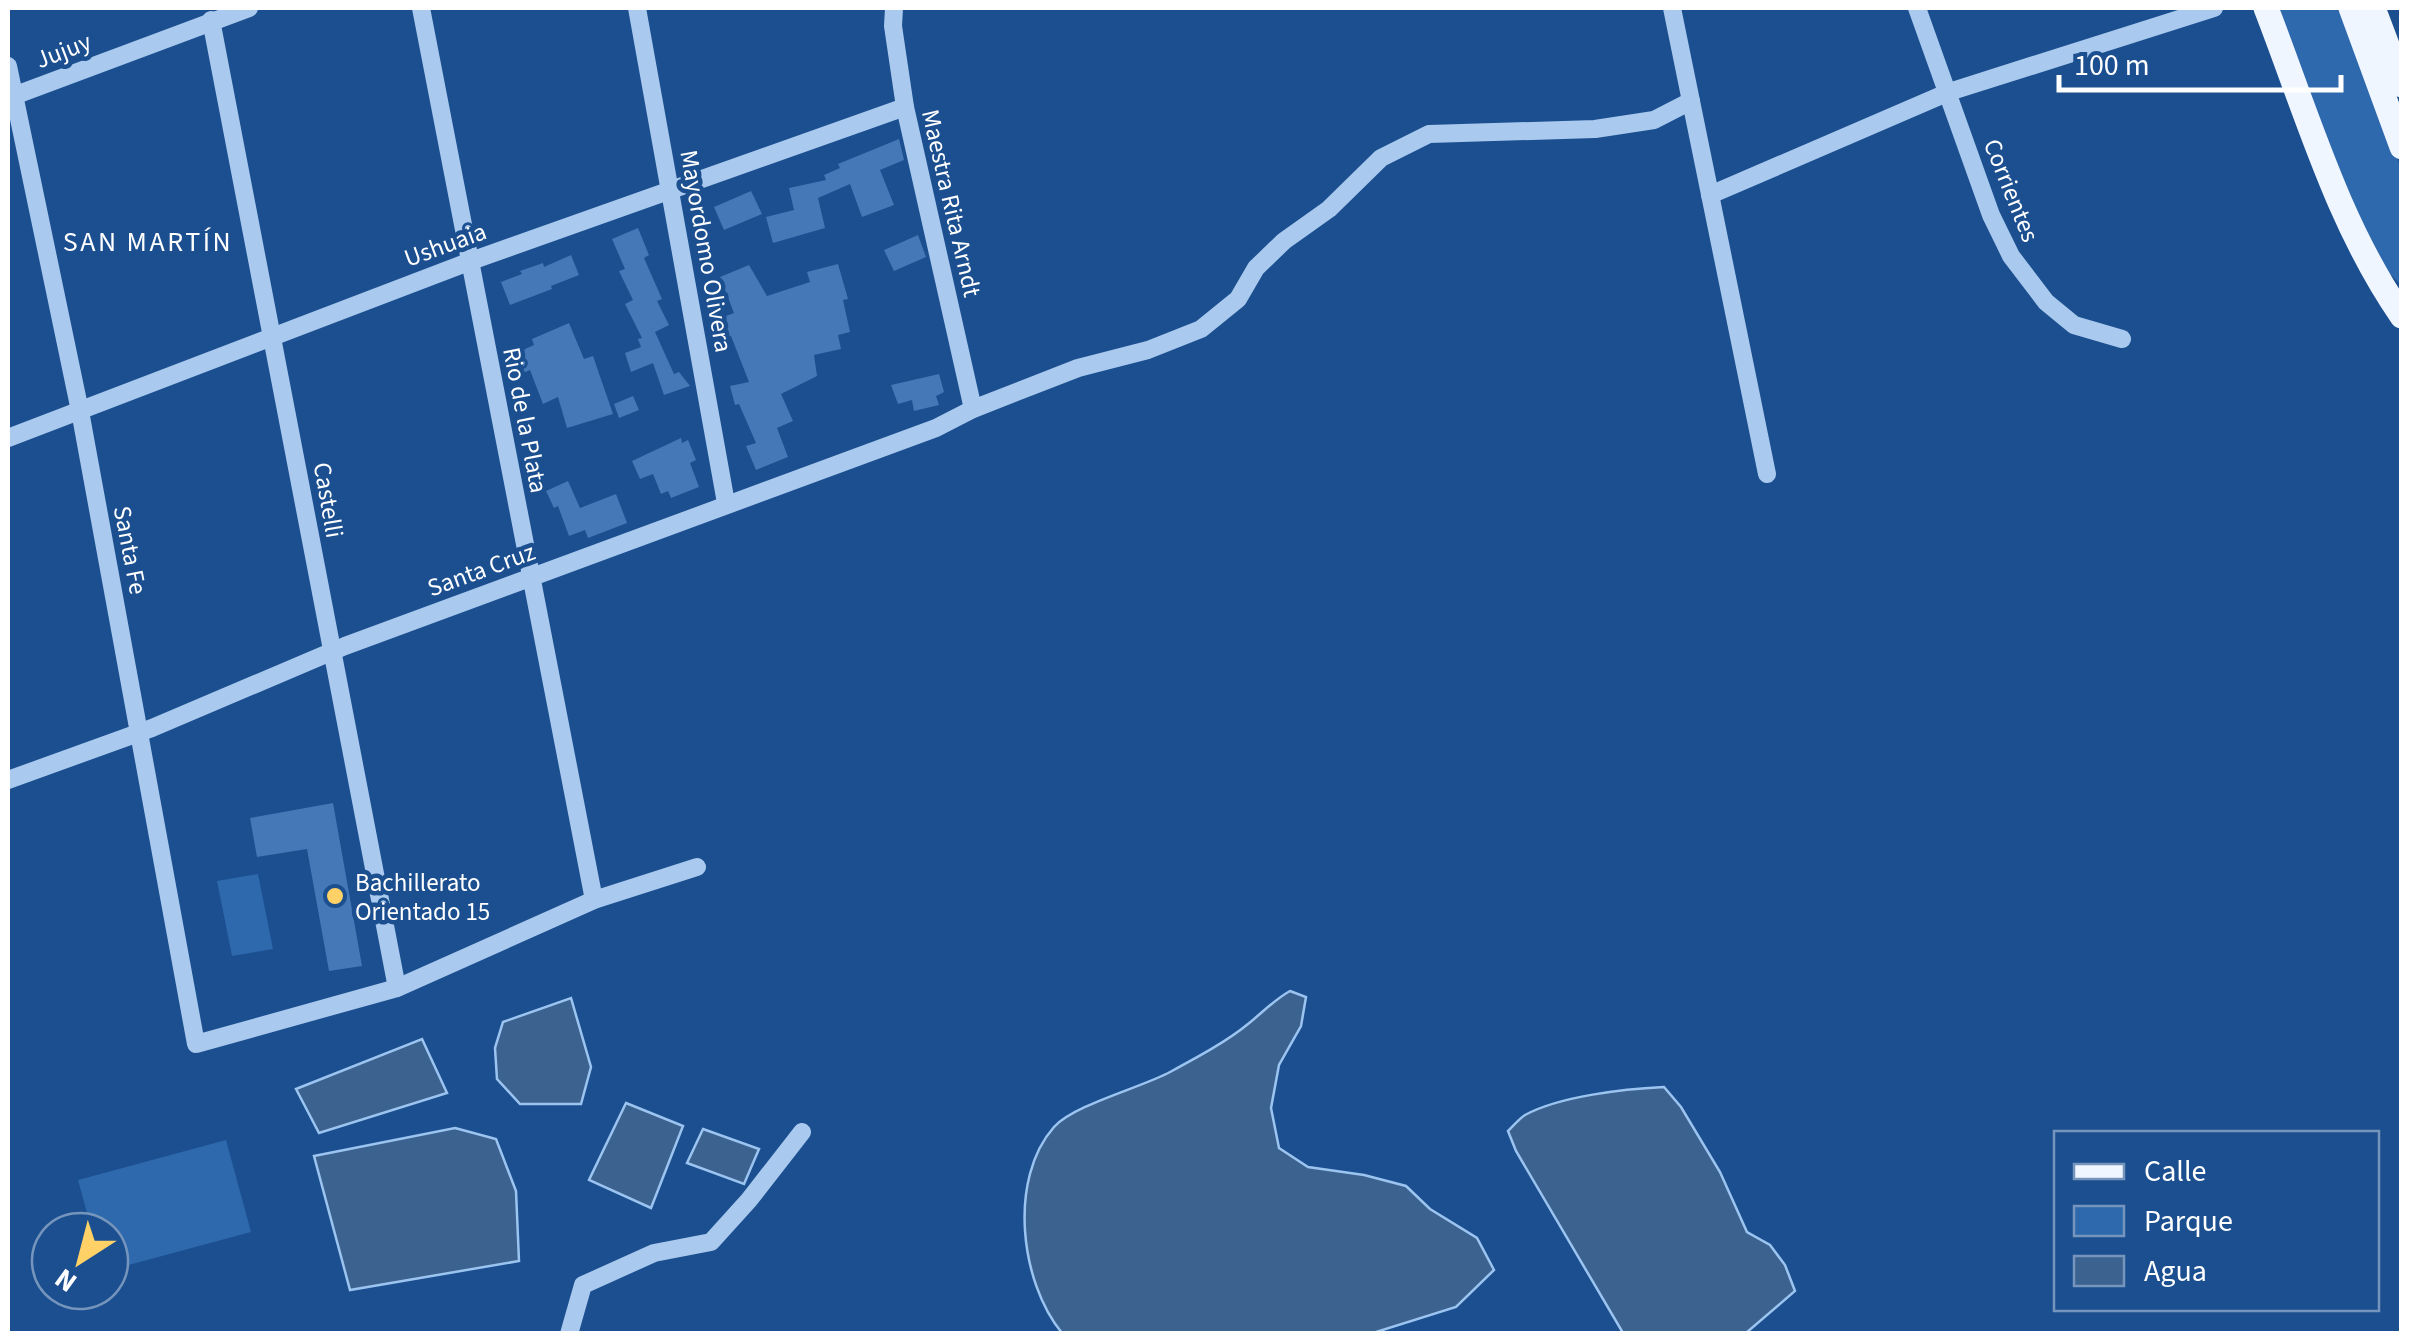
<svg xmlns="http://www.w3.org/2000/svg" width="2409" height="1341" viewBox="0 0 2409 1341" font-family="'Source Sans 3',sans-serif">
	<rect width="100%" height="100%" fill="#1b4f8f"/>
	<g fill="#2e69ad">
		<polygon points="2276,8 2343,8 2401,169 2401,285 2389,273 2363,234"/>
		<polygon points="258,874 273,949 232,956 217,881"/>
		<polygon points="226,1140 251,1232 110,1270 110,1231 92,1231 78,1180"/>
	</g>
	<g fill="#3c6290" stroke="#9cc4f0" stroke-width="2.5">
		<path d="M1290,991L1306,997L1301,1026L1279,1065L1271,1108L1279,1148L1308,1167L1364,1175L1406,1186L1430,1209L1477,1238L1494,1270L1456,1307L1373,1333H1062C1020,1282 1008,1179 1054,1127C1073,1105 1143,1087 1170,1072C1196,1058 1226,1042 1248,1024C1263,1012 1274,1000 1290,991Z"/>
		<polygon points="571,998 591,1067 581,1104 520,1104 497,1079 495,1048 503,1022"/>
		<polygon points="422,1039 447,1093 319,1133 296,1089"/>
		<path d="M1664,1087L1681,1107L1720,1172L1747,1232L1770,1245L1785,1265L1795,1291L1746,1333H1623L1516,1151L1508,1131C1513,1126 1519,1119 1525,1115C1560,1096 1624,1089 1664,1087Z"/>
		<polygon points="626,1103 683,1126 651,1208 589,1180"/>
		<polygon points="455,1128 496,1139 516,1191 519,1261 350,1290 314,1156"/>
		<polygon points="703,1129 759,1149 744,1184 687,1163"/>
	</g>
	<g fill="#4478b7">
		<polygon points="899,139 904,160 880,170 894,205 862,217 850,184 818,198 825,228 773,243 766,217 794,210 789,188 826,180 824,175 840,168 838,164"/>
		<polygon points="751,191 762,214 724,230 714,207"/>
		<polygon points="638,228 649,255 644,258 662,299 657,301 669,325 655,332 674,374 679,372 690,386 664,395 653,363 631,372 625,353 641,347 638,339 642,338 625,304 633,300 619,271 625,269 612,239"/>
		<polygon points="918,235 926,257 894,271 884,250"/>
		<polygon points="571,255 579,275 551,286 552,289 510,305 501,282 522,274 520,271 543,263 544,267"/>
		<polygon points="838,264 848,299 843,300 850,332 838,335 841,349 814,355 817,376 781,394 793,421 777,428 788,457 756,470 746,446 756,443 739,404 735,405 730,386 749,382 731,336 725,338 718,319 734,313 720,277 749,265 767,296 810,282 807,272"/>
		<polygon points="569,323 584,359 593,356 613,414 567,428 558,397 543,404 530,370 514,377 505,358 534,345 532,339"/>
		<polygon points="939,374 944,392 936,396 939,405 914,411 912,400 898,404 891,385"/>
		<polygon points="633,396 639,410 619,418 614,404"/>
		<polygon points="681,438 682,443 688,440 696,460 690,463 699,487 671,498 668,491 661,494 653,474 640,479 632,461"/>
		<polygon points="568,481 580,508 616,494 627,523 588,538 585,530 569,536 558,506 554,508 546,491"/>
		<polygon points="333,803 362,966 329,971 307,849 257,857 250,818"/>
	</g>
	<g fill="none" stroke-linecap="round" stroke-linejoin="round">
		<g stroke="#a9c9ee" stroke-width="18">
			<polyline points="421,8 594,900"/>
			<polyline points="637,8 726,503"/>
			<polyline points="894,8 893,26 905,107 973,409"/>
			<polyline points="1672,8 1767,474"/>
			<polyline points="1917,8 1991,215 2011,256 2046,302 2074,325 2122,339"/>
			<polyline points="211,20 397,988"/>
			<polyline points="8,66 80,411 196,1044 397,988 594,900 697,867"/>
			<polyline points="8,98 249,8"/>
			<polyline points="1710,195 1949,92 2214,8"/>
			<polyline points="8,438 471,261 905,107"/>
			<polyline points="8,780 152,728 345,646 936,428 973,409 1078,368 1148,350 1201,329 1238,299 1256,268 1284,241 1329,209 1381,158 1429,134 1595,129 1654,120 1691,101"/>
			<polyline points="569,1334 583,1285 654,1253 711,1242 749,1200 802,1132"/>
		</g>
		<g stroke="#f0f6ff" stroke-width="25">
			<path d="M2266,8C2306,111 2338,224 2402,316"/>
			<polyline points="2351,8 2402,147"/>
			<polyline points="2373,8 2402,85"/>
		</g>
	</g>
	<circle fill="#ffd166" stroke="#1b4f8f" stroke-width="4" cx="335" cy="896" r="10"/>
	<g text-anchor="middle" stroke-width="9" stroke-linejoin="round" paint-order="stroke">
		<g font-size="25" fill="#fff" stroke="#1b4f8f">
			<text transform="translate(63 50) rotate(-21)" y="9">Jujuy</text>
			<text transform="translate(2012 190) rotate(68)" y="9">Corrientes</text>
			<text transform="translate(952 203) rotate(77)" y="9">Maestra Rita Arndt</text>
			<text transform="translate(445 244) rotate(-20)" y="9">Ushuaia</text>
			<text transform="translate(707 251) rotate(80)" y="9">Mayordomo Olivera</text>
			<text transform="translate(526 420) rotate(79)" y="9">Rio de la Plata</text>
			<text transform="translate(329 500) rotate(80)" y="9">Castelli</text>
			<text transform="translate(131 550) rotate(79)" y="9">Santa Fe</text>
			<text transform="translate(481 569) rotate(-20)" y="9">Santa Cruz</text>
		</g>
		<g font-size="25" fill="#fff" stroke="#1b4f8f" text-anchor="start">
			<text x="355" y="891">Bachillerato<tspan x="355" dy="29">Orientado 15</tspan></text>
		</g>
		<g font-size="28" letter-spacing="2.5" fill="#fff" stroke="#1b4f8f">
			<text x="148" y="251">SAN MARTÍN</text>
		</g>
	</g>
	<rect width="2409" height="1341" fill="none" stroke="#ffffff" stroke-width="20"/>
	<rect x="2054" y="1131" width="325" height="180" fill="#1b4f8f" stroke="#7695bc" stroke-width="2.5"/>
	<rect x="2074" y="1164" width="50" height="15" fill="#f0f6ff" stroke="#7695bc" stroke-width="2.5"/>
	<text x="2144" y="1181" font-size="30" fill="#ffffff">Calle</text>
	<rect x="2074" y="1206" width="50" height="30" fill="#2e69ad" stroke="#7695bc" stroke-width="2.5"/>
	<text x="2144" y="1231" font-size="30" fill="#ffffff">Parque</text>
	<rect x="2074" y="1256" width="50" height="30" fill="#3c6290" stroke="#7695bc" stroke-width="2.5"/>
	<text x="2144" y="1281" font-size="30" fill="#ffffff">Agua</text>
	<g transform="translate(80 1261) rotate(216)"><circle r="48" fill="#1b4f8f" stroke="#7695bc" stroke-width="2.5"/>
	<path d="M0-8L18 38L0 25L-18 38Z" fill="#ffd166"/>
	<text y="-15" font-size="28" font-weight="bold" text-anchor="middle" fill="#ffffff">N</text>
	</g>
	<path d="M2059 75v15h282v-15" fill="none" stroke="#ffffff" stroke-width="5"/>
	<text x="2074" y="75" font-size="30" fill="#ffffff" stroke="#1b4f8f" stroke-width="8" paint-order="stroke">100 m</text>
</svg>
